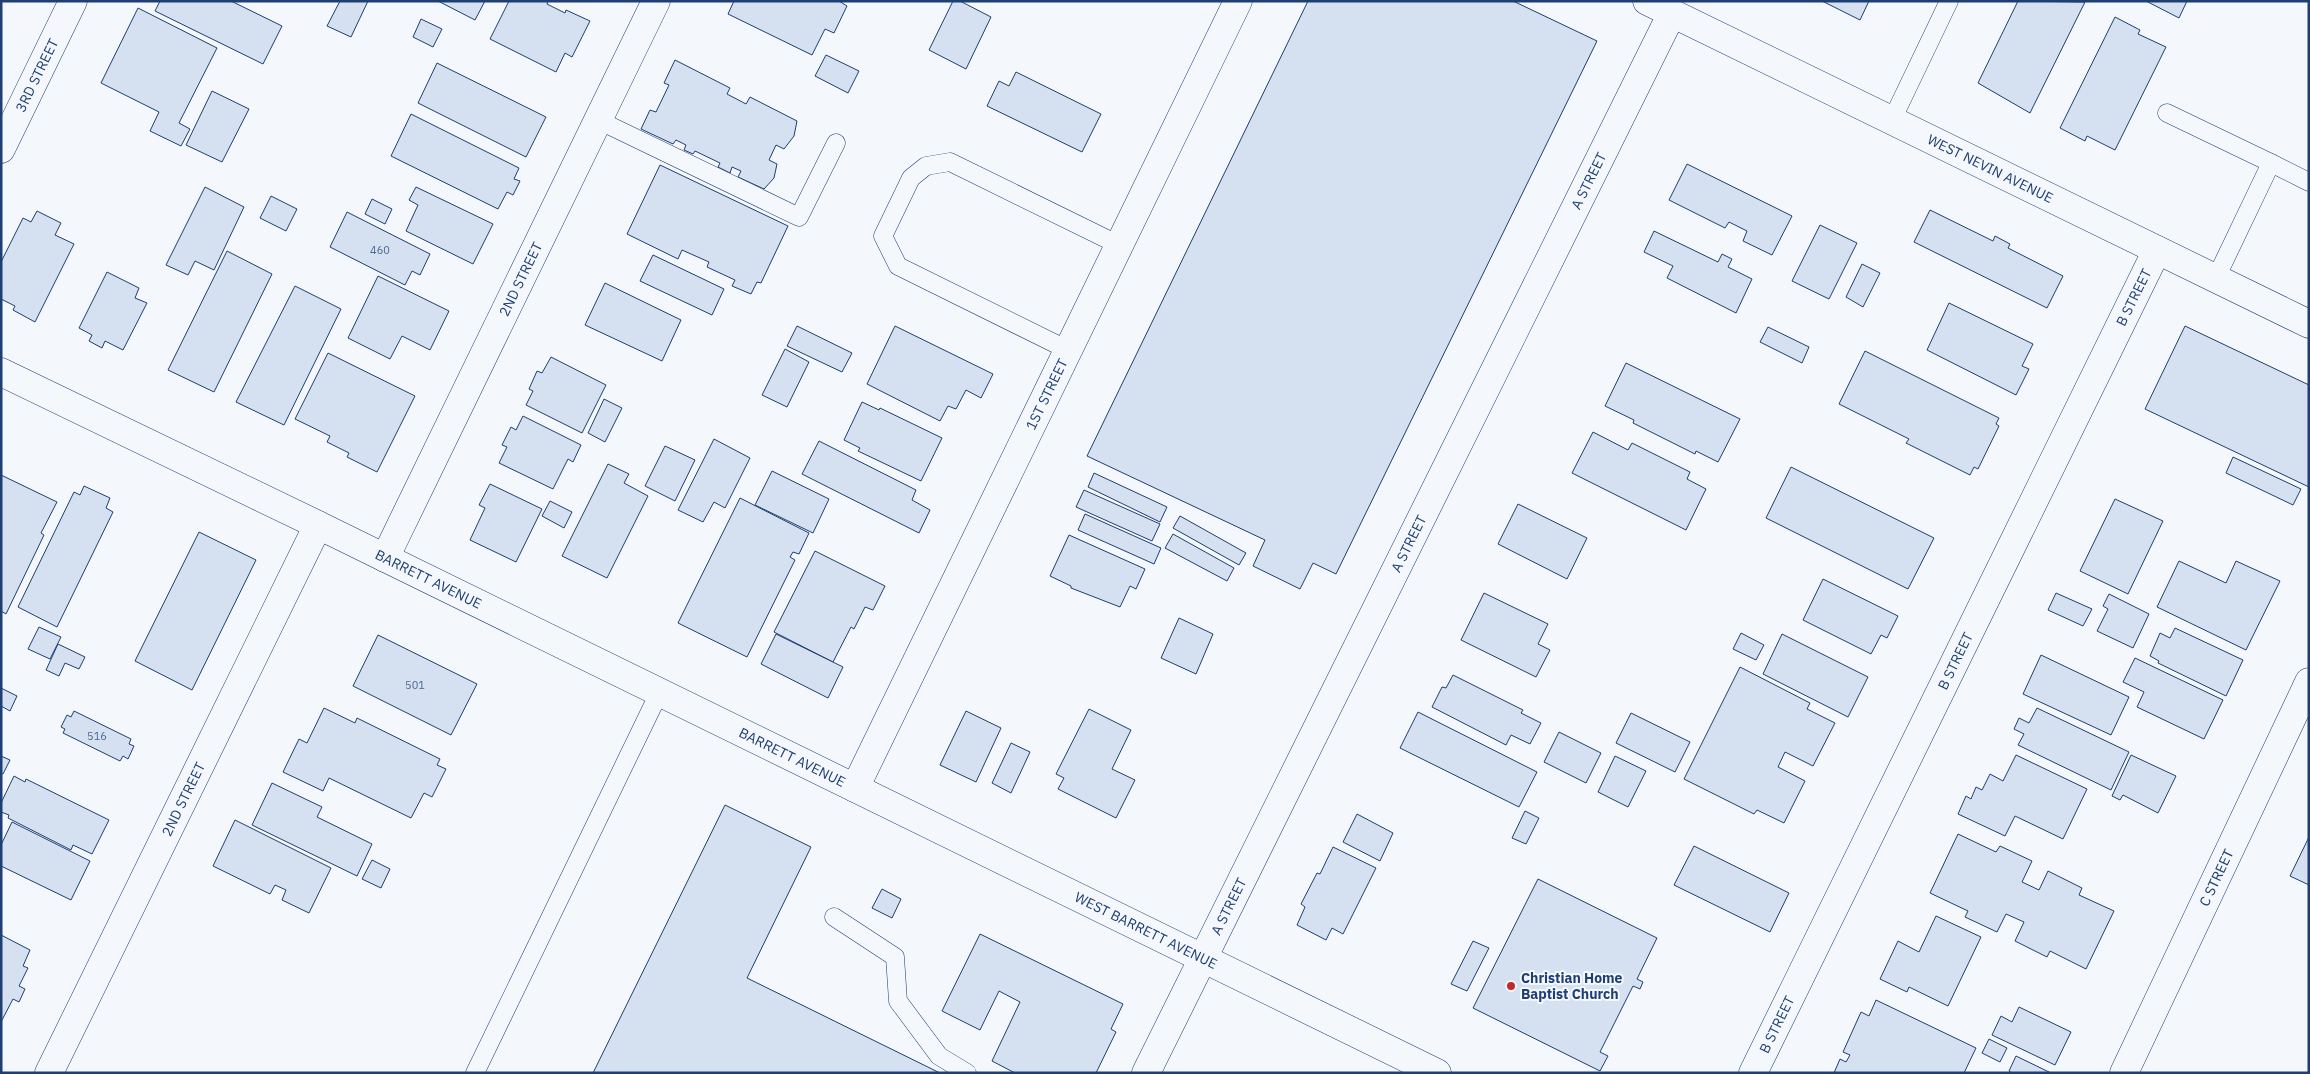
<svg xmlns="http://www.w3.org/2000/svg" width="2310" height="1074" viewBox="0 0 2310 1074" font-family="'IBM Plex Sans',sans-serif">
	<rect width="100%" height="100%" fill="#f4f7fb"/>
	<g fill="#d5e0f0" stroke="#1d3f73">
		<polygon points="160,1 231,1 282,26 263,64 155,11"/>
		<polygon points="340,1 368,1 351,37 327,26"/>
		<polygon points="438,1 485,1 475,20"/>
		<polygon points="509,1 548,1 547,4 565,13 566,10 590,21 572,57 565,53 556,72 490,39"/>
		<polygon points="734,1 839,1 847,6 834,33 825,29 812,55 728,14"/>
		<polygon points="953,1 960,1 991,17 966,69 929,50"/>
		<polygon points="1308,1 1513,1 1597,41 1336,574 1313,563 1300,589 1253,566 1265,540 1087,456"/>
		<polygon points="1822,1 1869,1 1860,20"/>
		<polygon points="2018,1 2085,2 2030,113 1978,83"/>
		<polygon points="2146,1 2187,1 2179,18"/>
		<polygon points="138,8 217,48 179,123 190,129 181,146 150,131 159,112 101,83"/>
		<polygon points="2115,17 2140,30 2138,34 2166,47 2115,150 2087,136 2085,141 2060,128"/>
		<polygon points="421,19 442,29 433,47 413,37"/>
		<polygon points="826,55 859,71 848,93 815,76"/>
		<polygon points="675,60 730,88 727,94 746,104 750,97 797,121 794,136 784,149 776,145 769,160 777,164 774,178 764,189 738,177 741,171 732,167 730,173 718,167 720,163 695,151 693,154 684,150 686,145 676,140 673,144 641,129 650,110 656,112 669,85 664,83"/>
		<polygon points="437,63 546,117 526,157 418,103"/>
		<polygon points="1016,72 1101,114 1082,152 987,106 999,81 1009,86"/>
		<polygon points="212,91 249,109 222,162 186,145"/>
		<polygon points="411,114 519,168 514,179 520,181 513,195 507,192 498,209 391,156"/>
		<polygon points="1687,164 1792,216 1772,255 1743,241 1747,231 1729,222 1725,228 1669,200"/>
		<polygon points="660,165 788,226 761,283 757,282 751,294 732,286 735,280 707,267 709,262 682,250 678,259 627,234"/>
		<polygon points="205,187 244,207 214,270 195,261 188,275 166,265"/>
		<polygon points="416,187 493,224 473,264 406,231 418,205 409,200"/>
		<polygon points="271,196 297,209 286,231 260,218"/>
		<polygon points="372,199 392,209 385,224 365,214"/>
		<polygon points="1930,210 1993,241 1995,236 2010,244 2008,248 2063,276 2047,308 1914,242"/>
		<polygon points="37,211 61,223 55,235 74,244 35,322 13,310 15,306 1,299 1,262 23,218 31,222"/>
		<polygon points="347,212 430,254 420,275 412,271 405,285 330,247"/>
		<polygon points="1820,225 1857,243 1829,299 1792,281"/>
		<polygon points="1654,231 1718,262 1722,254 1732,259 1728,267 1752,279 1736,313 1667,278 1673,266 1644,252"/>
		<polygon points="227,251 272,274 214,392 168,370"/>
		<polygon points="653,255 724,289 712,315 640,281"/>
		<polygon points="1862,264 1880,273 1863,307 1846,297"/>
		<polygon points="107,272 139,288 135,298 147,303 123,350 105,341 102,348 89,341 92,335 79,328"/>
		<polygon points="378,276 449,311 430,350 402,336 390,359 348,338"/>
		<polygon points="605,283 681,320 662,361 585,325"/>
		<polygon points="295,286 341,309 284,425 236,402"/>
		<polygon points="1949,303 2033,344 2022,366 2029,369 2016,395 1927,350"/>
		<polygon points="797,326 852,353 842,372 787,346"/>
		<polygon points="895,326 993,374 981,398 966,390 956,409 948,406 940,421 867,384"/>
		<polygon points="2185,326 2309,385 2309,487 2145,409"/>
		<polygon points="1768,327 1809,347 1802,363 1760,342"/>
		<polygon points="785,349 809,362 787,407 762,395"/>
		<polygon points="1865,351 1999,418 1996,424 1999,426 1978,469 1974,467 1970,475 1906,443 1909,439 1839,404"/>
		<polygon points="328,353 415,396 377,472 347,457 349,453 327,442 330,436 295,419"/>
		<polygon points="551,357 606,385 582,433 526,405 533,391 529,389 537,371 542,373"/>
		<polygon points="1626,363 1740,419 1718,462 1696,451 1695,454 1633,423 1634,420 1605,406"/>
		<polygon points="604,399 622,408 605,442 588,433"/>
		<polygon points="862,402 879,410 880,408 942,438 921,481 858,451 860,448 844,440"/>
		<polygon points="523,416 581,445 573,462 568,459 553,489 499,463 507,447 502,445 511,427 516,430"/>
		<polygon points="1593,432 1628,450 1632,443 1690,472 1687,479 1706,489 1686,530 1572,473"/>
		<polygon points="714,439 750,458 725,508 714,502 703,522 678,510"/>
		<polygon points="819,441 916,490 912,500 930,510 919,533 802,474"/>
		<polygon points="665,446 695,460 675,501 645,486"/>
		<polygon points="2233,457 2301,489 2293,505 2226,473"/>
		<polygon points="608,464 629,474 624,483 648,496 607,578 562,556"/>
		<polygon points="1791,467 1934,538 1908,589 1766,518"/>
		<polygon points="772,471 829,499 813,533 755,505"/>
		<polygon points="1094,473 1167,507 1160,522 1088,487"/>
		<polygon points="1,475 57,502 41,533 44,535 6,614 1,611"/>
		<polygon points="490,484 542,509 516,562 470,540 485,508 479,505"/>
		<polygon points="84,486 110,498 106,508 113,512 57,627 18,607 74,492 80,495"/>
		<polygon points="1084,490 1160,524 1152,541 1076,507"/>
		<polygon points="740,498 809,533 799,554 793,552 790,557 795,560 747,657 678,623"/>
		<polygon points="2115,499 2163,521 2128,594 2080,571"/>
		<polygon points="550,501 572,512 564,528 542,516"/>
		<polygon points="1518,504 1587,538 1567,579 1498,544"/>
		<polygon points="1085,514 1161,548 1154,564 1078,530"/>
		<polygon points="1180,516 1246,553 1239,565 1173,528"/>
		<polygon points="199,532 256,560 192,690 135,661"/>
		<polygon points="1173,534 1234,568 1227,581 1165,548"/>
		<polygon points="1069,535 1145,569 1136,589 1130,586 1120,607 1071,588 1071,586 1050,576"/>
		<polygon points="815,551 885,586 873,610 865,607 854,629 851,627 833,662 774,632"/>
		<polygon points="2179,561 2226,583 2236,561 2280,581 2246,650 2157,607"/>
		<polygon points="1823,579 1898,616 1887,638 1881,635 1871,654 1803,620"/>
		<polygon points="1484,593 1548,624 1538,644 1550,650 1536,677 1461,640"/>
		<polygon points="2056,593 2092,609 2083,626 2048,610"/>
		<polygon points="2109,594 2149,614 2133,648 2097,631 2108,609 2103,606"/>
		<polygon points="1179,618 1213,634 1196,674 1161,658"/>
		<polygon points="39,627 61,637 50,659 28,649"/>
		<polygon points="2175,628 2243,660 2226,696 2158,663 2159,661 2150,656 2160,633 2170,638"/>
		<polygon points="1741,633 1764,645 1756,660 1733,649"/>
		<polygon points="776,634 843,667 828,698 761,664"/>
		<polygon points="1782,634 1868,677 1848,717 1763,674"/>
		<polygon points="378,635 477,684 451,735 353,686"/>
		<polygon points="58,644 85,657 79,669 65,663 59,676 46,670"/>
		<polygon points="2041,655 2129,697 2111,735 2023,694"/>
		<polygon points="2135,658 2223,700 2204,739 2137,707 2144,692 2123,682"/>
		<polygon points="1740,667 1810,703 1807,709 1835,723 1813,766 1785,752 1778,767 1805,781 1784,823 1757,810 1754,814 1684,779"/>
		<polygon points="1453,675 1523,710 1521,713 1541,723 1530,744 1511,735 1506,745 1432,707 1442,687 1446,688"/>
		<polygon points="1,688 17,696 10,711 1,706"/>
		<polygon points="324,708 355,723 357,718 440,759 437,765 446,769 432,797 424,793 411,818 329,778 323,791 283,772 299,739 307,743"/>
		<polygon points="2037,708 2129,752 2111,790 2018,745 2024,734 2014,729 2019,718 2029,723"/>
		<polygon points="1089,709 1131,730 1112,769 1135,780 1116,818 1058,789 1064,778 1056,774"/>
		<polygon points="74,711 131,739 129,744 134,746 128,759 123,756 120,761 63,733 65,729 61,727 67,715 71,717"/>
		<polygon points="966,711 1001,728 976,782 940,765"/>
		<polygon points="1418,712 1537,772 1519,807 1400,748"/>
		<polygon points="1631,713 1690,742 1675,772 1616,743"/>
		<polygon points="1559,732 1601,753 1586,783 1544,762"/>
		<polygon points="1011,743 1030,752 1011,793 992,783"/>
		<polygon points="2016,755 2087,789 2063,839 2015,816 2005,836 1958,814 1966,796 1971,799 1976,787 1982,790 1990,774 2003,781"/>
		<polygon points="2131,755 2176,776 2158,813 2123,795 2120,800 2112,796"/>
		<polygon points="1,756 10,760 3,774 1,773"/>
		<polygon points="1615,756 1646,771 1628,807 1598,792"/>
		<polygon points="14,776 25,782 26,779 109,820 92,854 73,845 71,850 8,818 9,815 1,812 1,803"/>
		<polygon points="272,783 322,807 317,817 372,844 357,876 252,825"/>
		<polygon points="725,805 811,847 747,978 940,1073 593,1073"/>
		<polygon points="1525,811 1539,818 1526,844 1512,838"/>
		<polygon points="1357,814 1393,833 1380,861 1343,842"/>
		<polygon points="235,820 331,868 309,913 282,900 286,890 275,885 270,894 213,866"/>
		<polygon points="12,822 90,861 71,900 1,866 1,845"/>
		<polygon points="1958,834 1996,852 2000,846 2032,861 2022,882 2039,890 2048,871 2082,888 2079,895 2114,911 2086,969 2050,951 2047,957 2015,941 2024,922 2006,914 1997,932 1965,917 1968,911 1930,893"/>
		<polygon points="2309,837 2309,885 2290,876"/>
		<polygon points="1694,846 1789,893 1770,932 1674,885"/>
		<polygon points="1333,847 1376,868 1343,934 1332,928 1326,940 1297,925 1305,907 1301,904 1317,873 1320,874"/>
		<polygon points="372,860 390,869 381,888 362,879"/>
		<polygon points="1538,879 1657,938 1637,979 1643,982 1640,989 1633,986 1600,1052 1608,1056 1600,1071 1473,1008"/>
		<polygon points="882,889 901,899 892,918 872,908"/>
		<polygon points="1936,916 1981,937 1948,1006 1909,987 1907,992 1880,979 1898,941 1919,952"/>
		<polygon points="980,934 1123,1004 1111,1029 1116,1032 1096,1073 1015,1073 992,1061 1020,1002 999,991 980,1030 942,1011"/>
		<polygon points="1,935 30,950 23,966 28,968 19,986 25,989 19,1002 13,999 1,1022"/>
		<polygon points="1473,941 1489,948 1467,991 1451,984"/>
		<polygon points="1876,1000 1976,1048 1964,1073 1834,1073 1840,1059 1846,1062 1850,1055 1843,1052 1861,1012 1869,1016"/>
		<polygon points="2019,1007 2071,1032 2055,1065 1992,1035 2001,1016 2012,1022"/>
		<polygon points="1989,1039 2007,1048 2000,1062 1982,1053"/>
		<polygon points="2016,1056 2051,1073 2012,1073 2009,1071"/>
	</g>
	<g fill="none" stroke-linecap="round" stroke-linejoin="round">
		<g stroke="#1d3f73" stroke-width="19">
			<g id="service">
				<polyline points="2167,113 2271,163 2216,278"/>
				<polyline points="598,120 799,217 836,143"/>
				<polyline points="1892,120 1949,1"/>
				<polyline points="2271,163 2309,182"/>
				<polyline points="1068,350 898,266 883,236 911,178 926,166 950,162 1119,245"/>
				<polyline points="834,917 895,957 898,1001 939,1056 967,1073"/>
				<polyline points="475,1073 659,693"/>
			</g>
		</g>
		<g stroke="#1d3f73" stroke-width="29">
			<g id="minor">
				<path id="s1" d="M1647,1L2309,324"/>
				<path id="s2" d="M1,149L73,1"/>
				<path id="s3" d="M385,558L656,1"/>
				<path id="s4" d="M855,788L1238,1"/>
				<path id="s5" d="M49,1073L318,525"/>
				<path id="s6" d="M1146,1073L1672,13"/>
				<path id="s7" d="M1753,1073L2157,250"/>
				<path id="s8" d="M2124,1073L2309,682"/>
			</g>
		</g>
		<g stroke="#1d3f73" stroke-width="29">
			<g id="secondary">
				<path id="s9" d="M1,372L318,525L1437,1073"/>
			</g>
		</g>
		<use href="#service" stroke="#f4f7fb" stroke-width="18"/>
		<use href="#minor" stroke="#f4f7fb" stroke-width="28"/>
		<use href="#secondary" stroke="#f4f7fb" stroke-width="28"/>
	</g>
	<circle fill="#c62828" stroke="#f4f7fb" stroke-width="2" cx="1511" cy="986" r="5"/>
	<g text-anchor="middle" stroke-width="4" stroke-linejoin="round" paint-order="stroke">
		<g font-size="11" fill="#4b6792">
			<text x="380" y="254">460</text>
			<text x="415" y="689">501</text>
			<text x="97" y="740">516</text>
		</g>
		<g font-size="14" fill="#1d3f73" stroke="#f4f7fb">
			<text dy="5" stroke="none"><textPath href="#s2" startOffset="82">3RD STREET</textPath></text>
			<text dy="5" stroke="none"><textPath href="#s1" startOffset="382">WEST NEVIN AVENUE</textPath></text>
			<text dy="5" stroke="none"><textPath href="#s6" startOffset="996">A STREET</textPath></text>
			<text dy="5" stroke="none"><textPath href="#s3" startOffset="310">2ND STREET</textPath></text>
			<text dy="5" stroke="none"><textPath href="#s7" startOffset="864">B STREET</textPath></text>
			<text dy="5" stroke="none"><textPath href="#s4" startOffset="438">1ST STREET</textPath></text>
			<text dy="5" stroke="none"><textPath href="#s6" startOffset="591">A STREET</textPath></text>
			<text dy="5" stroke="none"><textPath href="#s9" startOffset="475">BARRETT AVENUE</textPath></text>
			<text dy="5" stroke="none"><textPath href="#s7" startOffset="459">B STREET</textPath></text>
			<text dy="5" stroke="none"><textPath href="#s9" startOffset="880">BARRETT AVENUE</textPath></text>
			<text dy="5" stroke="none"><textPath href="#s5" startOffset="305">2ND STREET</textPath></text>
			<text dy="5" stroke="none"><textPath href="#s8" startOffset="216">C STREET</textPath></text>
			<text dy="5" stroke="none"><textPath href="#s6" startOffset="186">A STREET</textPath></text>
			<text dy="5" stroke="none"><textPath href="#s9" startOffset="1274">WEST BARRETT AVENUE</textPath></text>
			<text dy="5" stroke="none"><textPath href="#s7" startOffset="54">B STREET</textPath></text>
		</g>
		<g font-size="14" font-weight="bold" fill="#1d3f73" stroke="#f4f7fb" text-anchor="start">
			<text x="1521" y="983">Christian Home<tspan x="1521" dy="16">Baptist Church</tspan></text>
		</g>
	</g>
	<rect width="2310" height="1074" fill="none" stroke="#1d3f73" stroke-width="5"/>
</svg>
